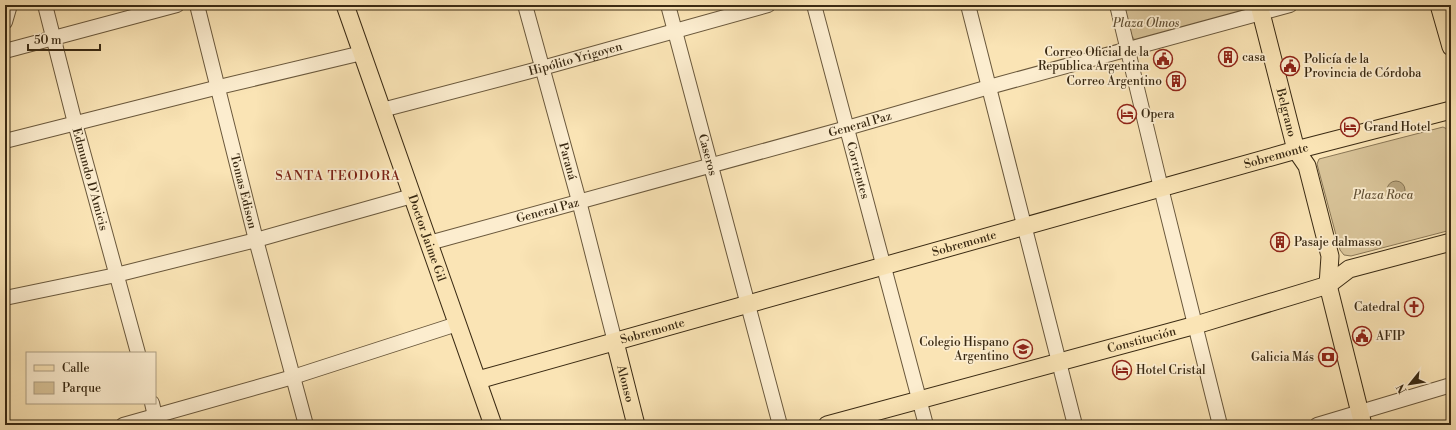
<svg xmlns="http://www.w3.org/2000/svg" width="1456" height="430" viewBox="0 0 1456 430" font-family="'Libre Bodoni',serif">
	<rect width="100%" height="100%" fill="#fae4b5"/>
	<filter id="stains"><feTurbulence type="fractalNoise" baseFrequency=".005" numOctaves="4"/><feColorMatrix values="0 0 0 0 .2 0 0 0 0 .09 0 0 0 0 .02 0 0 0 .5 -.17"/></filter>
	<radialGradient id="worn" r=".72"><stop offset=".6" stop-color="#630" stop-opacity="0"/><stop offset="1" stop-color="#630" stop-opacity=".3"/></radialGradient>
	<g fill="#d9c499" stroke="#8a7756">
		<polygon points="1123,5 1252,5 1252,7 1249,11 1141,41 1135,40 1130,34"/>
		<polygon points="1443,127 1449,130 1451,133 1451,230 1351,256 1344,255 1340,250 1317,164 1319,159"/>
	</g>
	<circle fill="#b9a57e" stroke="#867453" cx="1396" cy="190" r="9"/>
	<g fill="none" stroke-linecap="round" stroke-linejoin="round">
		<g stroke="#6a583c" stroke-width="16">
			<g id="minor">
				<path id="s1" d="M45,5L75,123L138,353"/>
				<path id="s2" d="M197,5L256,240L306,425"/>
				<path id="s3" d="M525,5L579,201L615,342"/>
				<path id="s4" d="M668,5L780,425"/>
				<path id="s5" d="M814,5L926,425"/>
				<polyline points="968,5 1075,425"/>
				<polyline points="1117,5 1161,188 1220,425"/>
				<polyline points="5,22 10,5"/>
				<polyline points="5,51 177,5"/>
				<path id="s6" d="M382,110L542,68L768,5"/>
				<polyline points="5,141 219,87 362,53"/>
				<path id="s7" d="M429,243L847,128L989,87L1290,5"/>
				<polyline points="5,298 116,275 256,240 412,196"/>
				<polyline points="152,403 157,425"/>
				<polyline points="123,425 293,377 457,324"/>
				<polyline points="1317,425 1451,385"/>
			</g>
		</g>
		<g stroke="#3a2a13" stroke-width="19">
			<g id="major">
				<path id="s8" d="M345,5L493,425"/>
				<path id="s9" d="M1259,5L1296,150L1307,166L1330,256L1328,285L1363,425"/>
				<polyline points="1439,5 1451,47"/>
				<path id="s10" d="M615,342L636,425"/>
				<path id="s11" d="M478,380L1296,150L1451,110"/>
				<path id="s12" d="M827,425L1196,325L1328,285L1349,269L1451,242"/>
			</g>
		</g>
		<use href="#minor" stroke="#fcedcf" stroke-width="14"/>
		<use href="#major" stroke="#fae4b5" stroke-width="17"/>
	</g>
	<defs>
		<g id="building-ring" transform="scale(1)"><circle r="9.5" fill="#fcedcf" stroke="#8f2418" stroke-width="1.5"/><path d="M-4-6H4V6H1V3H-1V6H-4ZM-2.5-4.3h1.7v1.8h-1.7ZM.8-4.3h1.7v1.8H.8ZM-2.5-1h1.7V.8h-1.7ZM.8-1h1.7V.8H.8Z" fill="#8f2418"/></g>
		<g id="civic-ring" transform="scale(1)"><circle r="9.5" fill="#fcedcf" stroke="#8f2418" stroke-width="1.5"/><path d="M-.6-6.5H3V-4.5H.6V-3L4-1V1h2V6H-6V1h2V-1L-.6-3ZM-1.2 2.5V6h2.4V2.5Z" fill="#8f2418"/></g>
		<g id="hotel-ring" transform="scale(1)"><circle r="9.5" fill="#fcedcf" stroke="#8f2418" stroke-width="1.5"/><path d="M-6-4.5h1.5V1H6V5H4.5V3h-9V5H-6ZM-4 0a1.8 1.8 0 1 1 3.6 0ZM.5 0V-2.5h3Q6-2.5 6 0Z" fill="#8f2418"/></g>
		<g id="church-ring" transform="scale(1)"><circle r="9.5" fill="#fcedcf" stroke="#8f2418" stroke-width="1.5"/><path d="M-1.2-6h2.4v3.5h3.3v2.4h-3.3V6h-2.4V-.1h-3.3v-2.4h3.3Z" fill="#8f2418"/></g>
		<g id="school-ring" transform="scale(1)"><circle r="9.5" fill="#fcedcf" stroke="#8f2418" stroke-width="1.5"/><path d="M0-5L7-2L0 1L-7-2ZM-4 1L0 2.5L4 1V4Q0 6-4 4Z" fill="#8f2418"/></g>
		<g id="bank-ring" transform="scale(1)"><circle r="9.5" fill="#fcedcf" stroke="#8f2418" stroke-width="1.5"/><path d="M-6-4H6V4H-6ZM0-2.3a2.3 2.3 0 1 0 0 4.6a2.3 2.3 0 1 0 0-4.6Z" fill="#8f2418"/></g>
	</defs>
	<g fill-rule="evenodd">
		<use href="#building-ring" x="1228" y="57"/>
		<use href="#civic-ring" x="1163" y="59"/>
		<use href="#civic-ring" x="1290" y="66"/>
		<use href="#building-ring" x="1176" y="81"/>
		<use href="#hotel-ring" x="1127" y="114"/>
		<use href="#hotel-ring" x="1350" y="127"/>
		<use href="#building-ring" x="1280" y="242"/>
		<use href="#church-ring" x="1414" y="307"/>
		<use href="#civic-ring" x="1362" y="336"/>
		<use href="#school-ring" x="1023" y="349"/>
		<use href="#bank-ring" x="1328" y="357"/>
		<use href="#hotel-ring" x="1122" y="370"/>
	</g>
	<g text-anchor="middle" stroke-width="3.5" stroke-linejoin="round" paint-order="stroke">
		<g font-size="12" font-style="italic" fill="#625034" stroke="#fcedcf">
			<text x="1146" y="27">Plaza Olmos</text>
			<text x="1383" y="199">Plaza Roca</text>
		</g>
		<g font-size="12" fill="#3a2a13" stroke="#fcedcf" text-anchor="start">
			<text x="1149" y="56" text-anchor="end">Correo Oficial de la<tspan x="1149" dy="14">Republica Argentina</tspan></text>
			<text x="1242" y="61">casa</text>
			<text x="1304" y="63">Policía de la<tspan x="1304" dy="14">Provincia de Córdoba</tspan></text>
			<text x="1162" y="85" text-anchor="end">Correo Argentino</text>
			<text x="1141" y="118">Opera</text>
			<text x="1364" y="131">Grand Hotel</text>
			<text x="1294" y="246">Pasaje dalmasso</text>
			<text x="1400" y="311" text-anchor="end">Catedral</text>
			<text x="1376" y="340">AFIP</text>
			<text x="1009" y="346" text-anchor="end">Colegio Hispano<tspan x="1009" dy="14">Argentino</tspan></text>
			<text x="1314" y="361" text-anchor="end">Galicia Más</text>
			<text x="1136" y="374">Hotel Cristal</text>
		</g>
		<g font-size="12" fill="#3a2a13" stroke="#fcedcf">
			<text dy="4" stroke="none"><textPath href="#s6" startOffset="200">Hipólito Yrigoyen</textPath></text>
			<text dy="4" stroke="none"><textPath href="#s9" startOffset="111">Belgrano</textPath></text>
			<text dy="4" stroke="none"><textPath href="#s7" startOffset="447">General Paz</textPath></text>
			<text dy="4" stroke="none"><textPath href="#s4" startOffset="155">Caseros</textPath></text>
			<text dy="4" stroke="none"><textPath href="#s11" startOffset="829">Sobremonte</textPath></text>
			<text dy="4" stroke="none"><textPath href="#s3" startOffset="162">Paraná</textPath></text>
			<text dy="4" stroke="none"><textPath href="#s5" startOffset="171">Corrientes</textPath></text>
			<text dy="4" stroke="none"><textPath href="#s1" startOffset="180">Edmundo D'Amicis</textPath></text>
			<text dy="4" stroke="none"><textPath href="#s2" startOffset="192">Tomas Edison</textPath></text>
			<text dy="4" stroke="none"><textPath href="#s7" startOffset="123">General Paz</textPath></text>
			<text dy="4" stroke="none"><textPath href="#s8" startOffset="247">Doctor Jaime Gil</textPath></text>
			<text dy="4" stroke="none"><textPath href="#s11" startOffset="505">Sobremonte</textPath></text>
			<text dy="4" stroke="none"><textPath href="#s11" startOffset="181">Sobremonte</textPath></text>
			<text dy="4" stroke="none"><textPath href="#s12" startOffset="326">Constitución</textPath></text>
			<text dy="4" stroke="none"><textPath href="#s10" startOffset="43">Alonso</textPath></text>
		</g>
		<g font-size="13" letter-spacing="1" fill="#7a1f14" stroke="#fcedcf">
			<text x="338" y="180">SANTA TEODORA</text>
		</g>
	</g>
	<rect width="1456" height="430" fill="none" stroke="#fae4b5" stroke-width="20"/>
	<rect x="6" y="6" width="1444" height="418" fill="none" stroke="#3a2a13" stroke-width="2"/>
	<rect x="10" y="10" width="1436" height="410" fill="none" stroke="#3a2a13"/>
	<rect x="26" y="352" width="130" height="52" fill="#fcedcf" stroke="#ae9f84"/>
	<rect x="34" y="365" width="20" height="6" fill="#fae4b5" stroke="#ae9f84"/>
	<text x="62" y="372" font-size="12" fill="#3a2a13">Calle</text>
	<rect x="34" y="382" width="20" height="12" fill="#d9c499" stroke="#ae9f84"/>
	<text x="62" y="392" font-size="12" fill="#3a2a13">Parque</text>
	<g transform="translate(1410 384) rotate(240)" stroke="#fcedcf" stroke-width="3" paint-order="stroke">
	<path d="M0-3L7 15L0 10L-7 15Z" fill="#3a2a13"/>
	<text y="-6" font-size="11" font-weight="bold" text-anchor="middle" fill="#3a2a13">N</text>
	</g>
	<path d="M28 44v6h72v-6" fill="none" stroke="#3a2a13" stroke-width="2"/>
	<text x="34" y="44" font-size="12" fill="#3a2a13" stroke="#fcedcf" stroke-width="3" paint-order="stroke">50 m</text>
	<rect width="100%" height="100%" filter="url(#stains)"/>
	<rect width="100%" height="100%" fill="url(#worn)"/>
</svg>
